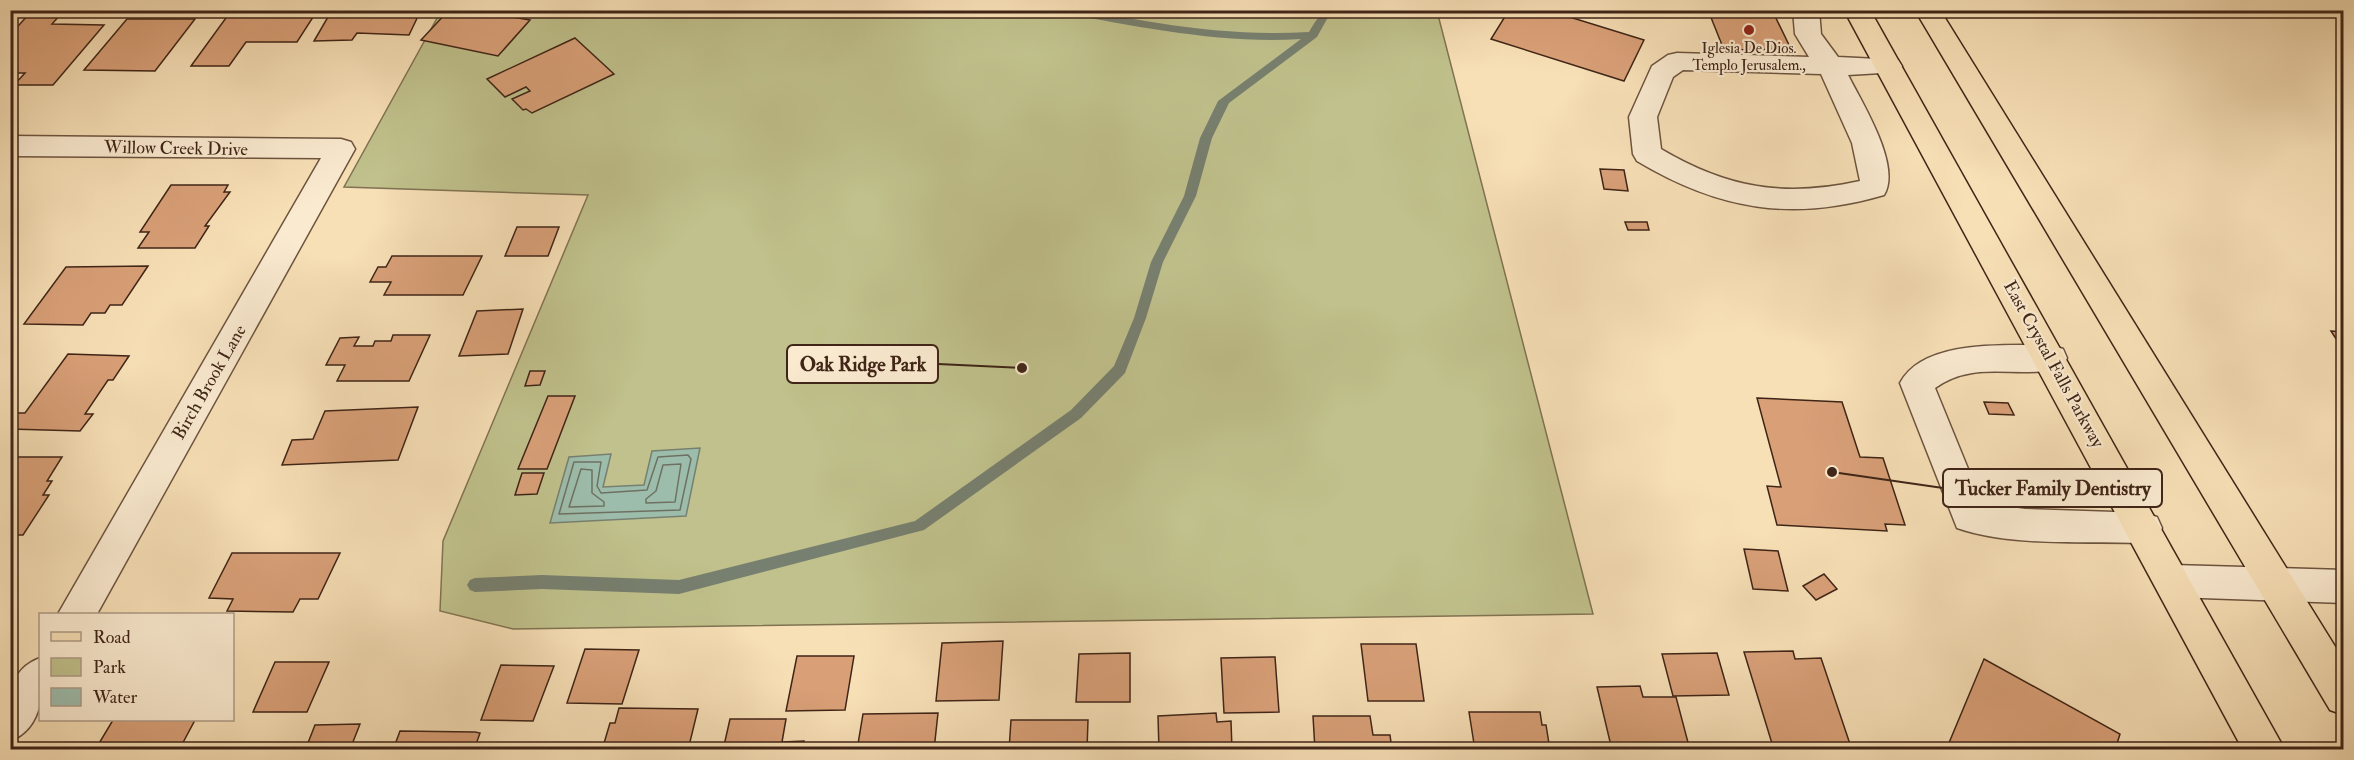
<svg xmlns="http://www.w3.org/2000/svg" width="2354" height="760" viewBox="0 0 2354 760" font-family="'IM FELL Double Pica',serif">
	<rect width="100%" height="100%" fill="#f7dfb6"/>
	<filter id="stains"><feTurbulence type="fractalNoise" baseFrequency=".00333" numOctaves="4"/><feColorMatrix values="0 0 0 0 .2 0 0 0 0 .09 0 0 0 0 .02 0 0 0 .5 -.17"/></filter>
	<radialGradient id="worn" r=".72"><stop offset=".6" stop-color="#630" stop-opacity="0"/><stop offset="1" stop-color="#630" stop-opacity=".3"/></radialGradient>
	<polygon fill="#c0c18c" stroke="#807352" stroke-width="1.5" points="441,11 1437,11 1593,614 513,629 440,611 443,541 588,195 344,187"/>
	<polygon fill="#9dbdac" stroke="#778070" stroke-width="1.5" points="700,448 686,516 550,523 569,457 611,454 603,487 644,485 652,451"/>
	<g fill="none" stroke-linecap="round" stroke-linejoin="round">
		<g stroke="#6e7162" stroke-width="1.5">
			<polygon points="688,455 691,459 680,510 559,514 574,462 601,462 597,486 601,493 647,490 658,457"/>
			<polygon points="681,464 675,502 646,503 646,499 656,491 663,465"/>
			<polygon points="581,469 592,470 592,493 604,502 604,506 569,507"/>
		</g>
		<path fill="#778070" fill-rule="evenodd" d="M1057,10C1091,10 1124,18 1158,23C1208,31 1258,35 1309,32C1318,17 1321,10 1339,10L1327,19L1317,37L1229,103L1212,138L1196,196L1163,262L1146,318L1125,373L1081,418L924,530L679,594L542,589L475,592L470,590L467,585L470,580L475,578L542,575L679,580L915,521L1071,410L1114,366L1134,318L1151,262L1184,196L1200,138L1218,101L1301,39C1220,44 1141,27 1062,13Z"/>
	</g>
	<g fill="#d9a078" stroke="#3f2517" stroke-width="1.5">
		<polygon points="332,10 421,10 409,35 357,33 352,40 314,41"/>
		<polygon points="449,10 471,10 530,20 498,56 421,40"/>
		<polygon points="1509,10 1547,10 1644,40 1624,81 1491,39"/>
		<polygon points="1708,10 1772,10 1791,49 1724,50"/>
		<polygon points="231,11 277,10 317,11 297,42 246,42 229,66 191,66"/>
		<polygon points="29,14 61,14 52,24 104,25 53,85 14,85 25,73 10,73 10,35"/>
		<polygon points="127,19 195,19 155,71 84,70"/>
		<polygon points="575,38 614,74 532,113 526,109 523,110 512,99 530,91 526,87 505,97 487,79"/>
		<polygon points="1600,169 1624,170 1628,191 1604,189"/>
		<polygon points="171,185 228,185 224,192 230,192 205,226 209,226 195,248 138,248 149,232 140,232"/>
		<polygon points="1625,222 1647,222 1649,230 1628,230"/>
		<polygon points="517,227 559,227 548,256 505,256"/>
		<polygon points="392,256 482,256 463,295 384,295 391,282 370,282 378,267 386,267"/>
		<polygon points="148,266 122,305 110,305 105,313 91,313 83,325 24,324 66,267"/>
		<polygon points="523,309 508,354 459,356 477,311"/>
		<polygon points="2331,331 2344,332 2344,351"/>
		<polygon points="393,335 430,335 409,381 337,381 345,365 326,365 340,338 359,337 354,346 373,346 375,341 391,341"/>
		<polygon points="68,354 129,356 113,380 108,380 85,414 93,414 80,431 10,429 10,413 25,413"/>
		<polygon points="530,371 545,371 540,385 525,386"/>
		<polygon points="548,396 575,396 547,469 518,469"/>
		<polygon points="1757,398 1842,402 1860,457 1883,458 1905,525 1885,524 1887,531 1777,525 1767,486 1781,487"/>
		<polygon points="1984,402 2008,403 2014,415 1989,414"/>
		<polygon points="418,407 398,460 282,465 292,440 313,439 325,411"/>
		<polygon points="10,457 62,457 47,481 52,481 43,495 49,495 23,535 10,535"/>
		<polygon points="522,473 544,473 537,494 515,495"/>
		<polygon points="1744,549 1778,551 1788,591 1753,589"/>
		<polygon points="232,553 340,553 318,599 300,599 293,612 227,611 233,599 209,598"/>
		<polygon points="1824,574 1837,589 1816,600 1803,586"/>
		<polygon points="1003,641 999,700 936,701 942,643"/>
		<polygon points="1361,644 1416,644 1424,701 1368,701"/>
		<polygon points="585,649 639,650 622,704 567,703"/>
		<polygon points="1793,651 1795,659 1821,658 1852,750 1774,750 1744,652"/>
		<polygon points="1130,653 1130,702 1076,702 1079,654"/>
		<polygon points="1717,653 1729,695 1673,696 1662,654"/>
		<polygon points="797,656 854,656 845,710 786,711"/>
		<polygon points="1275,657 1279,712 1224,713 1221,658"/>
		<polygon points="1984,659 2120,734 2115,750 1946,750"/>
		<polygon points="275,662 329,662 307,712 253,712"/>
		<polygon points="501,665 554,666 533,721 481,720"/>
		<polygon points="1640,686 1643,697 1676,697 1690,750 1612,750 1597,687"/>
		<polygon points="619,708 698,709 688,750 602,750 610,723 615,723"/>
		<polygon points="1469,712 1540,712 1542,725 1546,725 1550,750 1475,750"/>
		<polygon points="938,713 934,750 857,750 863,714"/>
		<polygon points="1216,713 1217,722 1231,721 1232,750 1159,750 1158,716"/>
		<polygon points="1313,716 1370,716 1373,735 1390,735 1392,750 1315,750"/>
		<polygon points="730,719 786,719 782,742 804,741 803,750 723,750"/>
		<polygon points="113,720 195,720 179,750 95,750"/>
		<polygon points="1011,720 1088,720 1087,750 1009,750"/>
		<polygon points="360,724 351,747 360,747 359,750 283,750 306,748 315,725"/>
		<polygon points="400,731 475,732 480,733 474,750 393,750"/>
	</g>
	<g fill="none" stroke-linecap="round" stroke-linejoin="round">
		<g stroke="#6d543f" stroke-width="3">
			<g id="minor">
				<path d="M1793,10H1819L1821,34L1838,57L1898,60L1902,66L1898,72L1848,75C1862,103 1902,166 1884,195C1792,222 1719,210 1637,161L1633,154L1629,117L1652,66L1668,55L1677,53L1809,57L1795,34ZM1683,70L1821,74L1852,143L1860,181C1784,198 1727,188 1661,149L1657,117L1673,77Z"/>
				<polygon points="10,136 341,139 351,142 355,149 97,614 58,614 321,158 10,156"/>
				<path d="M2051,345L2063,349L2067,358L2063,367C2019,381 1977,358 1935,388L1982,503L2025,509L2144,513L2157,517L2162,528L2157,539L2144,543C2086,541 2012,547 1957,528L1900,383C1924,338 2008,346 2051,345Z"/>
				<polygon points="2173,565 2344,570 2344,603 2173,597 2160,593 2154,581 2160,569"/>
				<path d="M40,658C43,689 45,727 10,741C10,708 3,672 40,658Z"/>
			</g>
		</g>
		<g stroke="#3f2517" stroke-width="3">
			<g id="major">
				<polygon points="1844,10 1870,10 2285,750 2243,750"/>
				<polygon points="1915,10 1940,10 2344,661 2344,715 2330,710"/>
			</g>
		</g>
		<use href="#minor" fill="#faead0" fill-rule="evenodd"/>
		<use href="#major" fill="#f7dfb6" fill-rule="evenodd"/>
	</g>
	<circle fill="#8f2418" stroke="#faead0" stroke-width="2" cx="1749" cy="30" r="6"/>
	<g text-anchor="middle" stroke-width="4.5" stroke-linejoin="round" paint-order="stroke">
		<g font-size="15" fill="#3f2517" stroke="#faead0">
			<text x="1749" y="53">Iglesia De Dios.<tspan x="1749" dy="17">Templo Jerusalem.,</tspan></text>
		</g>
		<g font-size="18" fill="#3f2517" stroke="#faead0">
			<text transform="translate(176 148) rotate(1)" y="6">Willow Creek Drive</text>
			<text transform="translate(2054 364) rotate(61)" y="6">East Crystal Falls Parkway</text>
			<text transform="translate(209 382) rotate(-60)" y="6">Birch Brook Lane</text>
		</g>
	</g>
	<path fill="none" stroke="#3f2517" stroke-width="2" d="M1022 368L938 364M1832 472L1943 488"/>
	<g fill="#3f2517" stroke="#faead0" stroke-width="2">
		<circle cx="1022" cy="368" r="6"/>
		<circle cx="1832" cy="472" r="6"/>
	</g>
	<g fill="#faead0" stroke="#3f2517" stroke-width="2">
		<rect x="787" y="345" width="151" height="38" rx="6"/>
		<rect x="1943" y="469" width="219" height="38" rx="6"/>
	</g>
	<g font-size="20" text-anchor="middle" font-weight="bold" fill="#3f2517">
		<text x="863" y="371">Oak Ridge Park</text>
		<text x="2053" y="495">Tucker Family Dentistry</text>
	</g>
	<rect width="2354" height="760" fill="none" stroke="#f7dfb6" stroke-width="36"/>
	<rect x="12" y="12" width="2330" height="736" fill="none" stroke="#3f2517" stroke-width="3"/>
	<rect x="18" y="18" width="2318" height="724" fill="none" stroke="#3f2517" stroke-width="1.5"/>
	<rect x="39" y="613" width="195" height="108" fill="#faead0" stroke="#af9b86" stroke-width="1.5"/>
	<rect x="51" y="632" width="30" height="9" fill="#f7dfb6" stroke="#af9b86" stroke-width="1.5"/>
	<text x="93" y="643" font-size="18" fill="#3f2517">Road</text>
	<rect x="51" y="658" width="30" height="18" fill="#c0c18c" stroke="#af9b86" stroke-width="1.5"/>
	<text x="93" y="673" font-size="18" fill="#3f2517">Park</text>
	<rect x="51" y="688" width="30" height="18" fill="#9dbdac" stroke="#af9b86" stroke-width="1.5"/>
	<text x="93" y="703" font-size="18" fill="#3f2517">Water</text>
	<rect width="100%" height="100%" filter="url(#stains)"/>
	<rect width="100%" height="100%" fill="url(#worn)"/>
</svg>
